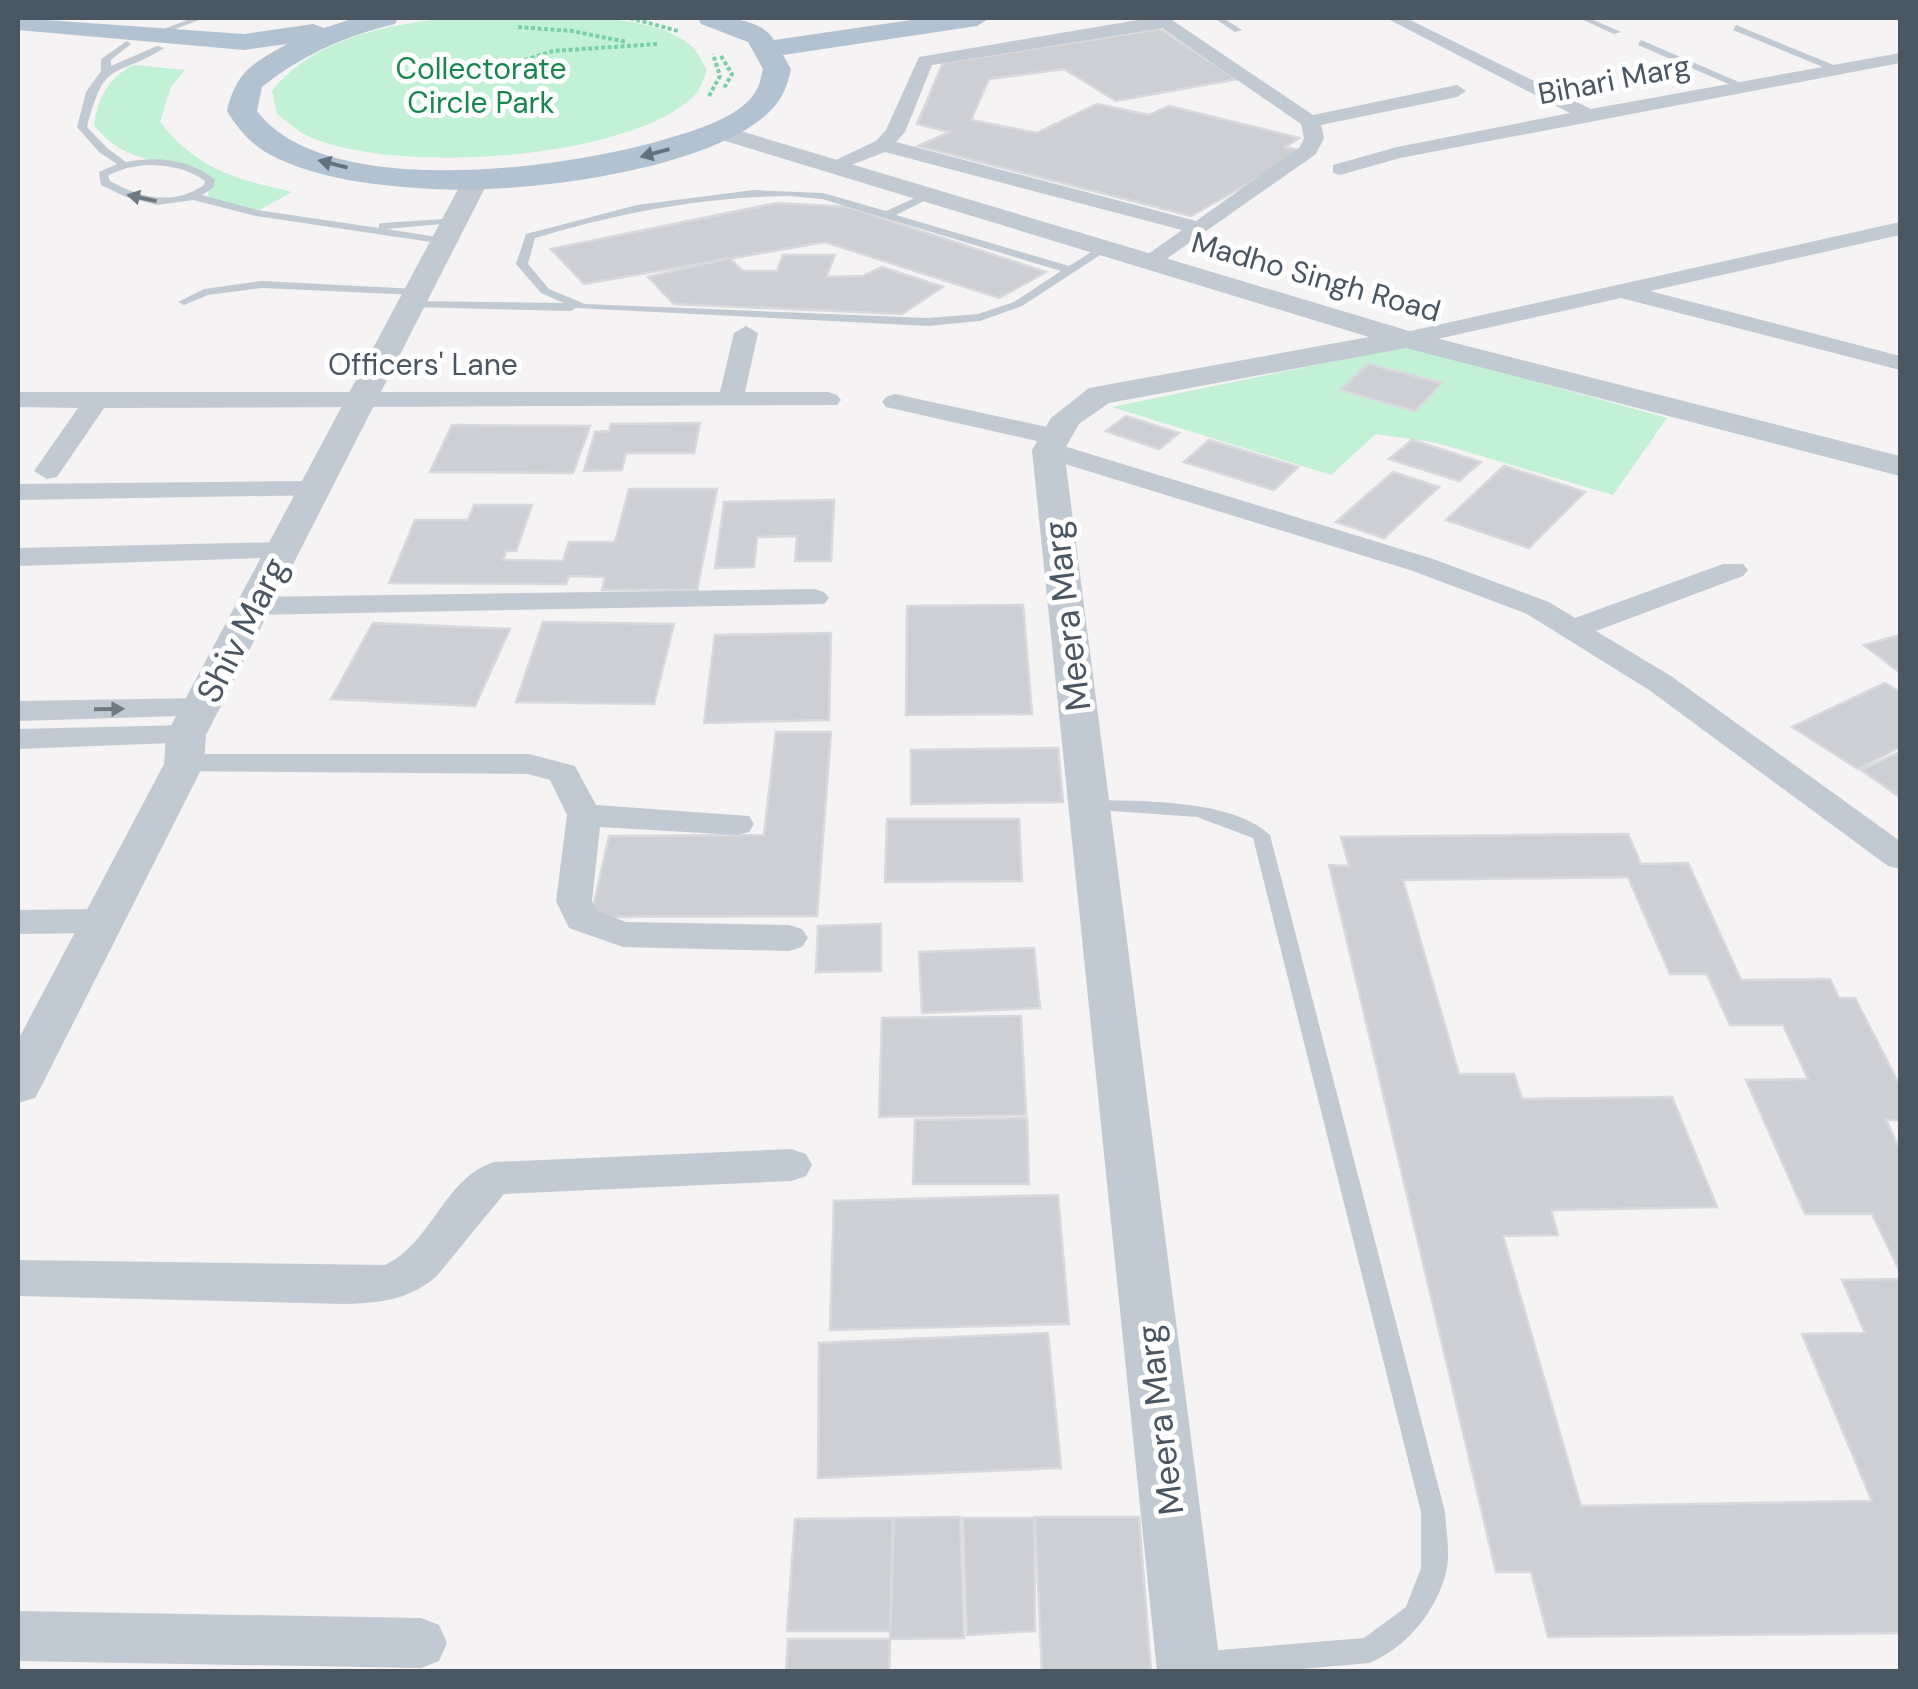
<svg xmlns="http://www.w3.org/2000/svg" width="1918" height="1689" viewBox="0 0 1918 1689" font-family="'DM Sans',sans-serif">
	<rect width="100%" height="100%" fill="#f5f3f3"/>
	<g fill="#c3f1d5">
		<path d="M451,18C508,17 657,5 695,50C700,56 703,64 707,70C703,79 700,91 693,97C625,161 391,175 308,136C297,131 287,121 277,114L272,91C313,39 388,24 451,18Z"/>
		<path d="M134,65L185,70L171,87L160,122C197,169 235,179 292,192L258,211L209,201L207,181C163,153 129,169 94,125C98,99 108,77 134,65Z"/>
		<polygon points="1408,346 1667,418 1613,495 1437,443 1376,434 1331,475 1112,407"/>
	</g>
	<g fill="#cdcfd5" stroke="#d7d9de" stroke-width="2.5">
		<polygon points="1160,29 1237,79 1116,101 1064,69 989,79 971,120 1037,133 1097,104 1149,115 1169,106 1299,138 1285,147 1304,152 1191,216 918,146 950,132 917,124 943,63"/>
		<polygon points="777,203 848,207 1046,272 999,298 825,242 584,284 551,249"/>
		<polygon points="783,255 835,255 826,277 863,276 882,267 943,287 902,314 674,304 648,277 729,258 743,271 777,271"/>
		<polygon points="1368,364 1442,383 1415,411 1340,390"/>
		<polygon points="1126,416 1179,433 1159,449 1106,431"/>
		<polygon points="700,423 694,453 626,453 622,470 584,471 595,432 609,431 611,424"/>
		<polygon points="452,425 590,426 573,473 430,472"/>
		<polygon points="1209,440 1298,467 1274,490 1184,462"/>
		<polygon points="1412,440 1481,462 1459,481 1389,459"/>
		<polygon points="1504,466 1585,492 1529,548 1446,520"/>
		<polygon points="1393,472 1439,487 1384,538 1336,522"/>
		<polygon points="629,489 717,489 697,590 602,590 605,577 569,576 566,584 389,583 415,520 468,520 474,505 532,505 516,551 506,551 503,560 563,561 569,542 615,542"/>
		<polygon points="834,500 831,561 795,561 797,536 757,537 754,567 715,568 724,502"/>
		<polygon points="1023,605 1032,714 906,715 907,606"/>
		<polygon points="543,622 674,624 654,704 516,702"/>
		<polygon points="373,623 510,629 475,706 331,699"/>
		<polygon points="831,633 829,720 704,723 715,635"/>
		<polygon points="1900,635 1900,673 1864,645"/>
		<polygon points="1885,683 1900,692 1900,747 1858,769 1792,727"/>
		<polygon points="776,732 831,732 817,916 591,917 609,836 764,835"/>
		<polygon points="1058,748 1063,802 911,804 911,750"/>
		<polygon points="1900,752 1900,797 1861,770"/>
		<polygon points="887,819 1019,819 1022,881 885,882"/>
		<polygon points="1628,834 1641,864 1688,863 1741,980 1830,979 1839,998 1855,998 1900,1086 1900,1120 1886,1120 1900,1150 1900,1272 1872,1214 1805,1214 1746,1080 1808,1079 1783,1025 1730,1025 1707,974 1670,974 1628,877 1403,880 1459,1074 1514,1074 1522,1099 1672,1097 1717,1207 1551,1210 1558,1235 1503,1236 1581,1506 1872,1501 1802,1334 1865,1333 1842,1280 1900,1279 1900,1633 1548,1637 1531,1572 1496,1572 1329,865 1349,866 1341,837"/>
		<polygon points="881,924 881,971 816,972 818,926"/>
		<polygon points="1034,948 1040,1008 922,1013 919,952"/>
		<polygon points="1021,1016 1026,1115 879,1117 882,1018"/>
		<polygon points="1027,1118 1029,1184 913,1184 915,1120"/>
		<polygon points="1058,1195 1069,1324 830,1330 834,1201"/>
		<polygon points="1048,1333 1061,1468 818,1478 819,1343"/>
		<polygon points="960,1517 964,1638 890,1639 894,1518"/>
		<polygon points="1035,1517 1139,1517 1151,1672 1042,1672"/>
		<polygon points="893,1518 890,1631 787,1631 795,1519"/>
		<polygon points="963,1518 1034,1518 1035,1631 967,1635"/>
		<polygon points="788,1639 890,1639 889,1672 786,1672"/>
	</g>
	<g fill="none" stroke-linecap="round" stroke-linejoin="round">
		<g stroke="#7ad0a6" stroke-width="4" stroke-dasharray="4 2.5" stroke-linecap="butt">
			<polyline points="630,18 678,31"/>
			<polyline points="518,27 572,31 627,42"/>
			<polyline points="721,56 732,74 724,88"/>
			<polyline points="506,66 553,51 658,44"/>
			<polyline points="709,96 720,76 713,54"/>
		</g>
		<g fill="#c1cad2" fill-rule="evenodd">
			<polygon points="193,18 204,18 152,38 145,36"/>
			<polygon points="1214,18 1223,18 1242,30 1235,32"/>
			<polygon points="1579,18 1589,18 1621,32 1614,34"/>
			<polygon points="1736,25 1841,68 1843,70 1835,72 1733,30"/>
			<polygon points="1641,40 1746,85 1748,87 1740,89 1638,45"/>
			<path d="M127,41L131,44L111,60V66L157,46L164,48C113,80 105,57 87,127L107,148L126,162C157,156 191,159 215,180L213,188L202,195L257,210L379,228V224L383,223L458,218L459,220L454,223L386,229L444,238L449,241L444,244L256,216L193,200L157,205L126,197L101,185L99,172L117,164L99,152L77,127L86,92L101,71V59ZM146,165C168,165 187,168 205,181L204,185C173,206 141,198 110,181L108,175L127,168Z"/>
			<path d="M753,190L823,193L886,211L928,192L932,193V197L896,215L1069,266L1101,246L1111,248L1022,306L980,321L928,326L576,308L571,311L411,307L405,304L411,301L564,303L541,293L516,264L526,234L637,205ZM790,196L822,199L1061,271L1014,302L978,314L928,318L585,304L549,289L528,264L535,238C618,213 702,197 790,196Z"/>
			<polygon points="262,281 417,289 423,292 417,295 262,288 208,295 184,305 178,302 204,289"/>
			<path d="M1090,800C1140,801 1232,799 1270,835L1445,1512C1446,1529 1450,1551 1447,1568C1439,1608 1407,1648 1369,1663L1268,1672H1186L1183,1665L1187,1656L1196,1652L1364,1638L1406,1607L1421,1568V1512L1253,838L1197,817L1084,809L1081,805Z"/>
		</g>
		<g fill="#c1cad2" fill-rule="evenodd">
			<path d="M1150,18H1169L1313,115L1457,85L1466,91L1457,97L1321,125L1324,138L1316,154L1152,269L1144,267L1141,262L1144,257L1182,230L885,152L833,172L823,166L876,141L886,130L919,57ZM1162,28L1301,124L1304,138L1300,147L1196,221L896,142L905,132L932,65Z"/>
			<polygon points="1386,18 1406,18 1591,109 1900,53 1900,63 1400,158 1340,175 1333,173 1333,165 1397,147 1570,113"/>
			<polygon points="1900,222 1900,235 1650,291 1900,356 1900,370 1621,298 1406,346 1394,339 1406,332"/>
			<polygon points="746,326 758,333 745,392 828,392 837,395 841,400 837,405 104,408 57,477 47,479 34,471 78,408 18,407 18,392 720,392 734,333"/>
			<polygon points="895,394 1061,430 1065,436 1054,443 1433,559 1549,602 1575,618 1723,564 1743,564 1748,570 1743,576 1596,631 1671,676 1900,841 1900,869 1888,866 1649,690 1527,614 1413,571 1039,456 1035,450 1046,443 886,407 882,402 886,397"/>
			<polygon points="315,481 329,489 325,495 18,500 18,484"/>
			<polygon points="283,542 293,545 297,551 293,557 18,566 18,548"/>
			<polygon points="814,589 824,592 829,598 824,604 254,615 243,612 239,606 243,600 254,597"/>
			<polygon points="201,698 212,701 217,708 212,715 18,721 18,701"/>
			<polygon points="186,725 198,728 202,735 198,742 18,749 18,729"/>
			<polygon points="184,754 529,754 575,766 596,805 749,816 754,824 749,832 737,835 600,827 592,901 597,911 626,922 789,925 802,929 808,938 802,947 789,951 623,947 569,928 556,901 567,815 550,780 528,774 172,771 167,764 172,757"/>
			<polygon points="100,909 113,912 118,921 113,930 100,933 18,934 18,910"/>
			<path d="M791,1149L806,1154L812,1165L806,1176L791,1181L504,1194L436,1277C408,1300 380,1303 345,1304L18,1296V1260L385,1265C432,1243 444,1178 494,1162Z"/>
			<polygon points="18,1611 421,1618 439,1625 447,1643 439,1661 421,1668 18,1661"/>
		</g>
		<g fill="#c1cad2" fill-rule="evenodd">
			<polygon points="717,124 1416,333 1900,456 1900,476 1406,348 1109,403 1079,424 1064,450 1221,1672 1157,1672 1032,450 1051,418 1089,388 1369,337 709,136 705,131"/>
			<polygon points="477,170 490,178 206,735 204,764 42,1085 35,1098 18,1103 18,1040 164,764 166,735 464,178"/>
		</g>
		<path fill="#b3c2d1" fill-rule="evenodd" d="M18,18L244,34L313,24L324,28L355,18H398L395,24C345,36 302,55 262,87L257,111C326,203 573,168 669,138C696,130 741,117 756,91C760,85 761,76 763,69L748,42L701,24L698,18C723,18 759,16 774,40L925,18H990L977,26L783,55L791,69C787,88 781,102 766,115C701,172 519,194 434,189C381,186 317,180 269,154C251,144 238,129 227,111C236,72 253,63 287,44L244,50L18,30Z"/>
	</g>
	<defs><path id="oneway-solid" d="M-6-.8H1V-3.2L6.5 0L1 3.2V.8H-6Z" transform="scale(2.5)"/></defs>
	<g fill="#64717d">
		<use href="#oneway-solid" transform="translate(655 153) rotate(165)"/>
		<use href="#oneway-solid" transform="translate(333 164) rotate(-166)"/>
	</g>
	<g fill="#6e7983">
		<use href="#oneway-solid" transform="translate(142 198) rotate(-168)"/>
		<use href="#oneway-solid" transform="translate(109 709) rotate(-1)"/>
	</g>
	<g text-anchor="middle" stroke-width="10" stroke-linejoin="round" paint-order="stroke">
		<g font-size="30" fill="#17864f" stroke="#fff">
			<text x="481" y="79">Collectorate<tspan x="481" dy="34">Circle Park</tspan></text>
		</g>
		<g font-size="30" fill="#4a5661" stroke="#fff">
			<text transform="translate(1614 80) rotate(-11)" y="10">Bihari Marg</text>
			<text transform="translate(1316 277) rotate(16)" y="10">Madho Singh Road</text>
			<text x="423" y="375">Officers' Lane</text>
		</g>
		<g font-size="35" fill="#4a5661" stroke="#fff">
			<text transform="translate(1067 616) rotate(-97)" y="12">Meera Marg</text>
			<text transform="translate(242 630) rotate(-63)" y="12">Shiv Marg</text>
			<text transform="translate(1160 1420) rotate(-97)" y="12">Meera Marg</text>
		</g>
	</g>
	<rect width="1918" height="1689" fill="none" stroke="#4a5661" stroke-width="40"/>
</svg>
